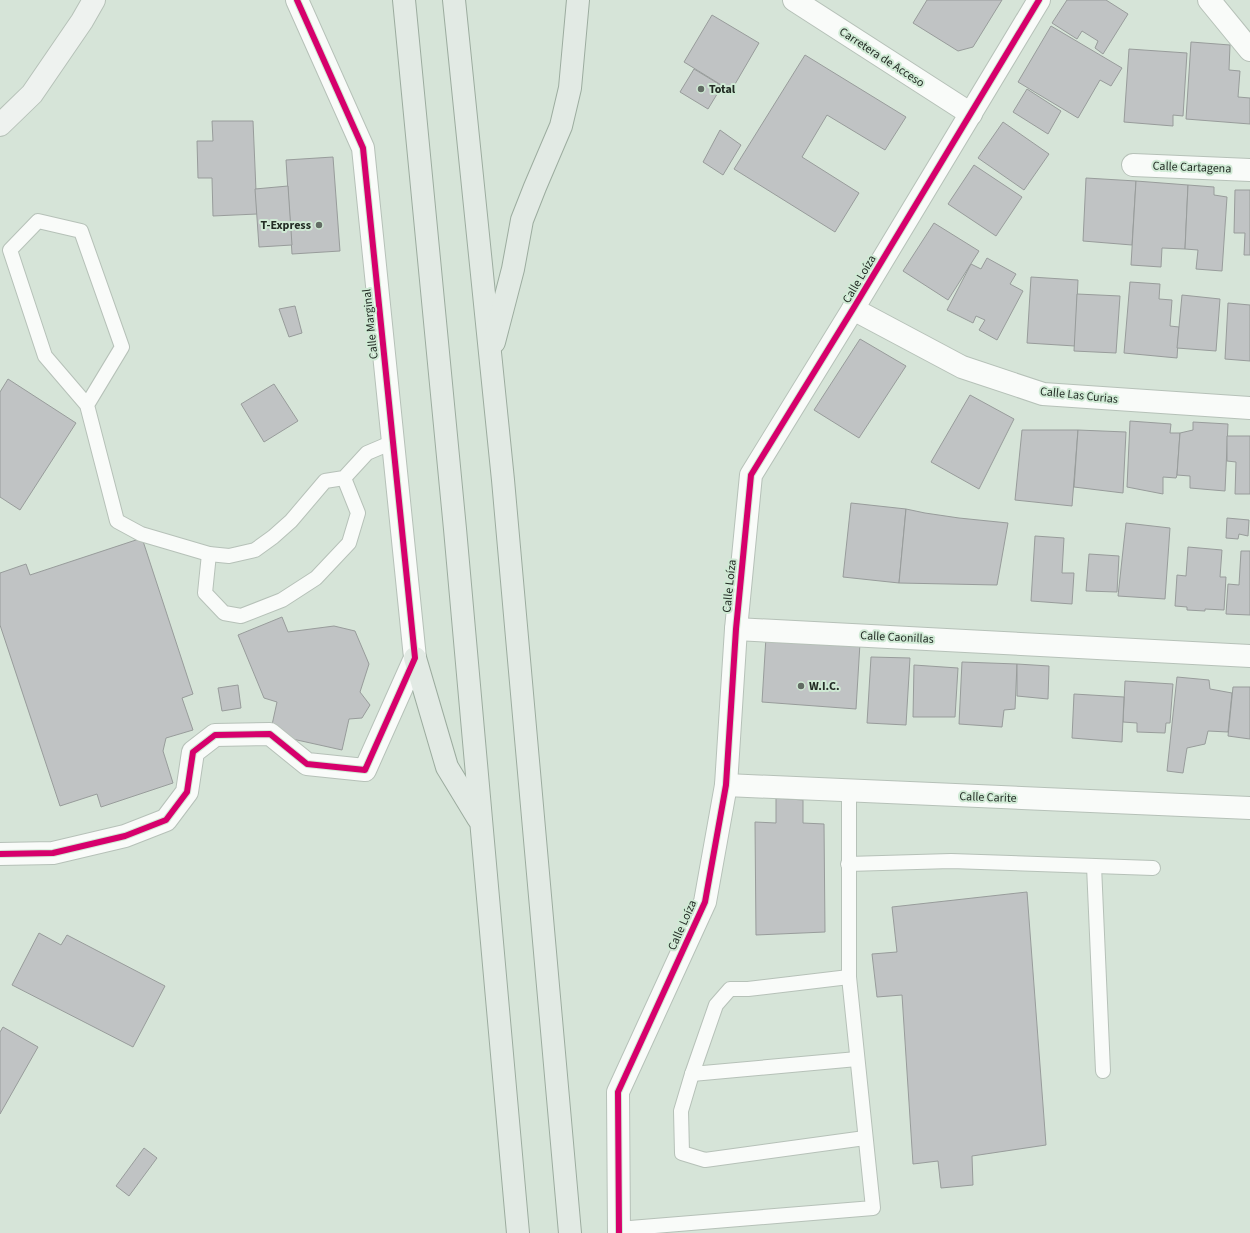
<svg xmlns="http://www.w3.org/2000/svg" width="1250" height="1233" viewBox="0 0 1250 1233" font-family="'Source Sans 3',sans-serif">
	<rect width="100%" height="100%" fill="#d6e4d8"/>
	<g fill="#c0c3c4" stroke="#989c9b">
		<polygon points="927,0 1002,0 973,47 958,51 913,23"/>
		<polygon points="1067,0 1106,0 1128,14 1103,54 1095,48 1098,41 1082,31 1077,39 1052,23"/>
		<polygon points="712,15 759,43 731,91 684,62"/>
		<polygon points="1051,26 1122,68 1111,86 1100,80 1078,118 1018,82"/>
		<polygon points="1191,42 1230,45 1229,70 1240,71 1238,97 1250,98 1250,124 1186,119"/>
		<polygon points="1129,49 1187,53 1183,116 1173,115 1173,126 1124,122"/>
		<polygon points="805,55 906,117 885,150 827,115 802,157 859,193 835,232 734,169"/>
		<polygon points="694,69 722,86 708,109 680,92"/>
		<polygon points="1027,89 1061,111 1048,134 1013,112"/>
		<polygon points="212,121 253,121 257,214 213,216 212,178 198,178 197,141 213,141"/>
		<polygon points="1003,122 1049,154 1024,190 978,158"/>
		<polygon points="720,130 741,145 723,175 703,162"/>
		<polygon points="333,157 340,251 292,254 286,160"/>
		<polygon points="974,165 1022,197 996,236 948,204"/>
		<polygon points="1086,178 1136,181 1132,245 1083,241"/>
		<polygon points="1136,181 1188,185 1185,249 1162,248 1161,267 1131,265"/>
		<polygon points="1188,185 1214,187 1214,195 1227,197 1222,271 1196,269 1198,250 1185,249"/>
		<polygon points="288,186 292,245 259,247 255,189"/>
		<polygon points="1235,190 1250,190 1250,255 1244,255 1245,233 1234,233"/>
		<polygon points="934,223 979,251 948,300 903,271"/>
		<polygon points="987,258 1016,274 1010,284 1023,291 997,340 979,330 985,320 976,316 973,323 947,310 971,264 981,269"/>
		<polygon points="1031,277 1078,280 1075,346 1027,343"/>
		<polygon points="1130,282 1160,284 1159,299 1172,300 1170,326 1179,327 1177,358 1124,353"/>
		<polygon points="1077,294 1120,296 1116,353 1074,351"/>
		<polygon points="1182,295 1220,299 1216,351 1177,348"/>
		<polygon points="1228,303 1250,305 1250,361 1225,359"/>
		<polygon points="295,306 302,333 289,337 279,309"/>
		<polygon points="860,339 906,366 859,438 814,410"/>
		<polygon points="8,379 76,423 20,510 0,497 0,392"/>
		<polygon points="274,384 298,421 264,442 241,404"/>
		<polygon points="970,395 1014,419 979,489 931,462"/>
		<polygon points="1130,421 1171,424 1170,433 1180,433 1177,475 1176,478 1163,477 1163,494 1127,487"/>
		<polygon points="1193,422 1228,424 1225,491 1190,488 1190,476 1177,475 1180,433 1193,430"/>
		<polygon points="1022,430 1078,430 1072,506 1015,500"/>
		<polygon points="1078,430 1126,432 1123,493 1074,487"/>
		<polygon points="1227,436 1250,436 1250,494 1235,494 1236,462 1227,461"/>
		<polygon points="851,503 906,509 899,583 843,577"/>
		<polygon points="906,509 925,513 959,518 1008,523 997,585 899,583"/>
		<polygon points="1227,518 1249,520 1248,536 1239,534 1238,539 1226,538"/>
		<polygon points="1126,523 1170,528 1165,599 1118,596"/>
		<polygon points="1035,536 1064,538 1062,573 1074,573 1072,604 1031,601"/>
		<polygon points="142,538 193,694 182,698 193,730 166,738 163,751 173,783 101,807 97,794 60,806 0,625 0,573 26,564 30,575"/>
		<polygon points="1188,547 1222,550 1220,577 1226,577 1224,610 1205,609 1205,611 1187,610 1187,607 1175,606 1177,575 1186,576"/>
		<polygon points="1241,551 1250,551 1250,615 1226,614 1228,584 1239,585"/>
		<polygon points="1089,554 1119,556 1117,592 1086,591"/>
		<polygon points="282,617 288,632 334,626 355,631 369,664 360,692 370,705 362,718 349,719 342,750 270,734 277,702 264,698 238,635"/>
		<polygon points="766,637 860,643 856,709 762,702"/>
		<polygon points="871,657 910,658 906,725 867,723"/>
		<polygon points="962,662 1017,664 1015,709 1004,710 1002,727 959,724"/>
		<polygon points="1017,664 1049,666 1048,699 1017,696"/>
		<polygon points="914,665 958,668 955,717 913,717"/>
		<polygon points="1177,677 1209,680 1210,689 1232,693 1228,732 1208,731 1205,744 1187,748 1183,773 1167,771"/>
		<polygon points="1125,681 1173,684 1170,723 1166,723 1165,733 1137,732 1137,723 1123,722"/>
		<polygon points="238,685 241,708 222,711 218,688"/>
		<polygon points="1233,687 1250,687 1250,739 1228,736"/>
		<polygon points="1074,694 1124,697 1122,742 1072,738"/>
		<polygon points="776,798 803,800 803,823 824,824 825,932 756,935 755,822 776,823"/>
		<polygon points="1027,892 1046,1145 972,1156 973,1185 941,1188 938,1161 913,1164 902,995 877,997 872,954 897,952 892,907"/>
		<polygon points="39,933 61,945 67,935 165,986 133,1047 12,985"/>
		<polygon points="3,1027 38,1047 0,1114 0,1032"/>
		<polygon points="144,1148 157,1158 129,1196 116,1186"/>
	</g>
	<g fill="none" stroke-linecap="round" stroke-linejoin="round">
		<g stroke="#b6c1b8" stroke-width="16">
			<g id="lane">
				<polyline points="87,405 45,356 10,250 38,221 81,231 122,347 87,405 117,521 141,534 209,554 229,556 255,550 273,537 291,521 325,481 344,478 367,453 393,442"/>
				<polyline points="209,554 205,593 224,613 241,616 282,600 316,578 349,543 358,513 344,478"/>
				<polyline points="848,864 951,861 1153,868"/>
				<polyline points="1094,866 1103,1071"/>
				<polyline points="849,977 748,989 730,989 716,1005 692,1074 681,1111 682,1153 705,1160 865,1138"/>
				<polyline points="692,1074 857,1059"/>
				<polyline points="618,1229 873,1208 849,977 849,791"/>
			</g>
		</g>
		<g stroke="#b6c1b8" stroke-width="24">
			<g id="street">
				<polyline points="794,0 971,114"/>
				<polyline points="1209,0 1250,50"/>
				<polyline points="1133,165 1250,170"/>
				<polyline points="853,309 962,367 1043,394 1250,408"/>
				<polyline points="736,629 1250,656"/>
				<polyline points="726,785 1250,808"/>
				<polyline points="0,854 53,853 125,836 166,820 187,792 193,752 215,735 270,734 307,764 365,770 415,658 363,148 297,0"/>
				<polyline points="619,1233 618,1092 705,902 726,785 736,629 751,475 853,309 1039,0"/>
			</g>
		</g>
		<g stroke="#b6c1b8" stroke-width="24">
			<polyline id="secondary" points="0,125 32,94 82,21 94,0"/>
		</g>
		<g stroke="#9cac9f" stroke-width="24">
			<g id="primary">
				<polyline points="404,0 455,529 518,1233"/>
				<polyline points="454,0 503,480 570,1233"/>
				<polyline points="494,342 513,269 522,220 535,187 561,126 570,88 578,0"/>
				<polyline points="415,658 447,767 478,818"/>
			</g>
		</g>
		<use href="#lane" stroke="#f9fbf9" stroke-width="14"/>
		<use href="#street" stroke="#f9fbf9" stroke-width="22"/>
		<use href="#secondary" stroke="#eef2ef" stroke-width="22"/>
		<use href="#primary" stroke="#e2eae4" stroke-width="22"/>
		<g stroke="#d0ead5" stroke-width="8">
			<g id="cycleway">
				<polyline points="0,854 53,853 125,836 166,820 187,792 193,752 215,735 270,734 307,764 365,770 415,658 363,148 297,0"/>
				<polyline points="619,1233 618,1092 705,902 726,785 736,629 751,475 853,309 1039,0"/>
			</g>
		</g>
		<use href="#cycleway" stroke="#d6006c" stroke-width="6"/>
	</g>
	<g fill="#626c64" stroke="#d0ead5" stroke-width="1.5">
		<circle cx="701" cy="89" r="4"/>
		<circle cx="319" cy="225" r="4"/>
		<circle cx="801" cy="686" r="4"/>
	</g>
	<g text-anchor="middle" stroke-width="4" stroke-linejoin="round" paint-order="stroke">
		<g font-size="12" fill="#232c25" stroke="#d0ead5">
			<text transform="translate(882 57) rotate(33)" y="4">Carretera de Acceso</text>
			<text transform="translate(1192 167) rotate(2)" y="4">Calle Cartagena</text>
			<text transform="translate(859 279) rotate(-59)" y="4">Calle Loíza</text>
			<text transform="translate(370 324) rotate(-96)" y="4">Calle Marginal</text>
			<text transform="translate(1079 395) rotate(6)" y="4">Calle Las Curias</text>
			<text transform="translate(729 586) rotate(-84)" y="4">Calle Loíza</text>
			<text transform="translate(897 637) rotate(3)" y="4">Calle Caonillas</text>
			<text transform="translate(988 797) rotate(2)" y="4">Calle Carite</text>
			<text transform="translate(682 925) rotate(-66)" y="4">Calle Loíza</text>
		</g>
		<g font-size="12" font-weight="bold" fill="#232c25" stroke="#d0ead5" text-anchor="start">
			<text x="709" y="93">Total</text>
			<text x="311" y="229" text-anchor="end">T-Express</text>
			<text x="809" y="690">W.I.C.</text>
		</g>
	</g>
</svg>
